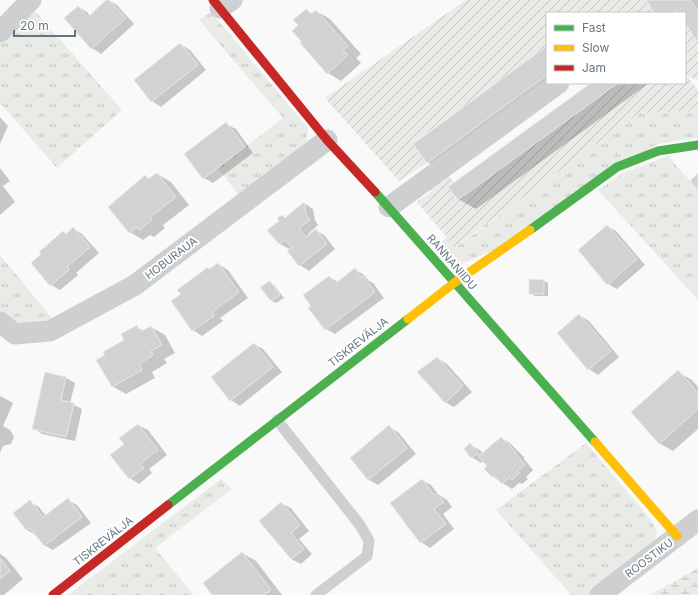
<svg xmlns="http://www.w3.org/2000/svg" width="698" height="595" viewBox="0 0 698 595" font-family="Inter,sans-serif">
	<defs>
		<pattern id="grass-tufts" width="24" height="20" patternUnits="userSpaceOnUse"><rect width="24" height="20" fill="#e8ebe6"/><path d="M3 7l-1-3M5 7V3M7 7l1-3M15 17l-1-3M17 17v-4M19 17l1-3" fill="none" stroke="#c0c3c0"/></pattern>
		<pattern id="wetland-marsh" width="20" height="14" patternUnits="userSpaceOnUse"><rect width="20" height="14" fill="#e8ebe6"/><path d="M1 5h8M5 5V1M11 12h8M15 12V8" fill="none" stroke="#c0c3c0"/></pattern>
		<pattern id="garden-furrows" width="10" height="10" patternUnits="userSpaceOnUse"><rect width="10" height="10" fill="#e8ebe6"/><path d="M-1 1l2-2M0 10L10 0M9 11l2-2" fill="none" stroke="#c0c3c0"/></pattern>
	</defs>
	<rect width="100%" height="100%" fill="#f9f9f9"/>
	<g fill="url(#grass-tufts)">
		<polygon points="33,9 122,110 57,168 0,103 0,42"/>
		<polygon points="211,12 308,128 306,146 240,197 218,168 283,118 199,20"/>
		<polygon points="698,111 698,138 657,144 494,250 457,266 449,265 433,248 447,237 456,247 639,113"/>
		<polygon points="668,156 698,190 698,300 598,190 623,173"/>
		<polygon points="0,255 55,322 17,326 0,316"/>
		<polygon points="586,443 651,520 657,532 655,544 590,595 571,595 496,510"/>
		<polygon points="221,479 232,489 155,548 194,595 68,595"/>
	</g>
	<polygon fill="url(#wetland-marsh)" points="698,568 698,595 650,595"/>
	<g fill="url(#garden-furrows)">
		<polygon points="466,0 646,0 655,13 547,13 547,46 413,143 427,163 399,181 325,98"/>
		<polygon points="685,23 698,42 698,80 687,76 698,90 698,111 639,113 455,247 417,202 431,192 427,187 446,173 454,182 448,187 458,200 618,83 685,83"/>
	</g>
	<g fill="#0003">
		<polygon points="108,0 117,5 134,24 101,54 92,48 65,18 78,7 87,12 90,16"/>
		<polygon points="647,0 698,0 698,40 687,24 685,26 685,13 656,13"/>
		<polygon points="306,10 313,14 316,11 330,19 361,54 356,58 361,63 341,81 328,73 300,25"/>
		<polygon points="180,44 190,50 206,70 161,107 152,101"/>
		<polygon points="547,48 547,83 445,172 427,162"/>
		<polygon points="592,83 649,83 476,209 458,199"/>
		<polygon points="0,117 8,126 0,144"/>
		<polygon points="226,124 236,129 253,153 213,183 204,178"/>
		<polygon points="0,168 10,181 3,186 15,202 0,215"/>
		<polygon points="157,174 171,182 189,205 163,225 165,228 154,237 150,235 143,240 130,232 145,176 150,179"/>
		<polygon points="304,203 313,209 315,220 318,225 308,234 309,236 316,230 325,236 335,249 309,271 300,265 291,250 280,244 286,219"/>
		<polygon points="607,226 616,231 645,265 617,289 608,284"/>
		<polygon points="73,228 82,234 99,253 76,273 78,275 60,290 51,285 42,255 63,232 67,234"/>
		<polygon points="218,264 228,270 248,298 220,318 223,321 202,336 193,330 172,302"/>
		<polygon points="355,269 364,275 369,281 373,283 384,298 335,334 326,329 312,306 329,277 338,282"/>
		<polygon points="544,281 548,283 548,296 535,296 530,293"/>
		<polygon points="270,282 274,285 284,298 276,303 272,301 262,287"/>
		<polygon points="579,315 589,321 619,357 598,375 589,369 559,333"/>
		<polygon points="137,327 144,331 151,327 165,335 175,353 164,359 167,363 152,372 155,378 126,394 112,386 126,341"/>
		<polygon points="254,344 263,349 282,372 240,406 231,400"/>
		<polygon points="437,358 447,364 472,392 454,407 445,402"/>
		<polygon points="678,372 692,380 698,387 698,429 673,451 659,443"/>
		<polygon points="66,378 75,383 70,403 82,409 75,441 42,434 33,428"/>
		<polygon points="0,396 13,403 3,426 10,430 14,437 11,444 3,446 0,453"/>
		<polygon points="138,425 148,430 167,455 149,469 152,473 139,484 130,478 126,444"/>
		<polygon points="389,427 398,432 416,454 378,485 369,480 351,458"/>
		<polygon points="501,438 510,443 524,457 524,459 533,470 526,477 528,479 522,484 519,483 512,489 492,476 488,466 483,461 481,463 472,457 465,449 470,445 480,450 483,454"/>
		<polygon points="422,480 431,485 438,494 447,500 452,507 443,514 454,529 430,548 421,542"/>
		<polygon points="68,500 77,505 91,523 53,550 44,545 36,535 27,530 15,513 30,502 39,507 46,516"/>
		<polygon points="281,503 291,508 309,531 299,539 312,554 301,564 291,559"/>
		<polygon points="242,553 256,561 282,595 214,595"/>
		<polygon points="0,554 6,558 23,579 4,595 0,595"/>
	</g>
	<g fill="#d0d2d3" stroke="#e8e8e8">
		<polygon points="106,0 109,0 126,18 91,49 64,18 78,6 88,17"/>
		<polygon points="646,0 690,0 698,11 698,42 685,23 685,13 678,13 676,10 672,13 655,13"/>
		<polygon points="306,9 311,14 316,10 348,46 343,50 348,55 327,74 300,43 302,42 292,31 298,25 293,20"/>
		<polygon points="180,43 198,65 151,102 134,80"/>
		<polygon points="547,46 547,75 427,163 413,144"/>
		<polygon points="591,83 618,83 458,200 448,187"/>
		<polygon points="226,122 245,147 203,179 184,154"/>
		<polygon points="157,173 176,197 150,217 152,220 139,230 137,227 129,233 108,207 145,175 148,179"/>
		<polygon points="698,173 698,190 690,181"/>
		<polygon points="304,202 306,214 310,220 299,228 306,237 316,229 327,244 299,266 287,251 292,248 285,240 279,244 267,230 279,221 277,218 282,215 285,218"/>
		<polygon points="607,225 637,259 607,285 578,250"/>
		<polygon points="73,227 90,247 67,267 69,270 50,286 31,263 41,254 39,252 63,231 66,234"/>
		<polygon points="218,263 239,292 212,312 214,316 192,331 171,301 181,294 177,290 208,267 209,269"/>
		<polygon points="355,268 362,278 363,276 375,292 325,330 308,308 311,306 303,295 329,276 335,284"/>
		<polygon points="529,279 544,280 544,294 529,294"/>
		<polygon points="270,281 280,295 271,301 260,287"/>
		<polygon points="579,314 611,351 588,370 557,333"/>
		<polygon points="137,325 140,332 151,326 162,345 151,351 153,355 139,364 142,370 112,387 96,360 105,355 103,352 124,340 121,334"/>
		<polygon points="254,343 273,367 230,401 211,377"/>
		<polygon points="437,357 463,386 445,403 417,372"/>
		<polygon points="678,370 698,393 698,409 659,444 631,412"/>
		<polygon points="45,372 66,377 61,400 74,403 66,437 32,429"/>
		<polygon points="138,424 158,450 140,464 144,468 129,479 110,455 124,444 119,438"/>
		<polygon points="389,425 407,448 368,480 350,458"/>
		<polygon points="501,437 516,452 515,453 525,465 517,471 519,473 512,480 510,477 502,484 494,475 492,477 484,469 487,466 476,454 471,458 464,449 470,443 480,455"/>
		<polygon points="422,479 434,495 437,493 444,502 434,509 446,524 420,543 390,503"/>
		<polygon points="68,498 82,517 44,546 30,528 26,530 13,513 30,500 43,517"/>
		<polygon points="281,502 300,525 291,533 304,549 291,559 259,521"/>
		<polygon points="242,552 271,590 264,595 212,595 203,583"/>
		<polygon points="0,558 10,571 0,579"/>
	</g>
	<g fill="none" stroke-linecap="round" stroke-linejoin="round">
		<polyline stroke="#cecfd0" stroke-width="11" points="277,420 360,525 369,541 367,556 316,595"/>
		<g stroke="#cecfd0" stroke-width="21">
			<polyline points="220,8 232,0"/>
			<polyline points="0,32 31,0"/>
			<polyline points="389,207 559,83"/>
			<polyline points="0,322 15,334 50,331 135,285 327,140"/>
			<polyline points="600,595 698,520"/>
		</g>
		<g stroke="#4caf50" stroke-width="9">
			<polyline points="375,192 595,442"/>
			<polyline points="530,230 617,167 658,151 698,145"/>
			<polyline points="168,505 408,319"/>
		</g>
		<g stroke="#ffc107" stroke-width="9">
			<polyline points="408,319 454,283 530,230"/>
			<polyline points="595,442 677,536"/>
		</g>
		<g stroke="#c62828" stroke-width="9">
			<polyline points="213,0 327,140 375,192"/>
			<polyline points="53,595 168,505"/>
		</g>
	</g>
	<g text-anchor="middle" stroke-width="4" stroke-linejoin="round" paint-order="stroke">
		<g font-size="11" fill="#657683" stroke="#fff">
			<text transform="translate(171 258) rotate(-37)" y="4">HOBURAUA</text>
			<text transform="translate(452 262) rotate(49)" y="4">RANNANIIDU</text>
			<text transform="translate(358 342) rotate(-38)" y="4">TISKREVÄLJA</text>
			<text transform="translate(103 541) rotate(-38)" y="4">TISKREVÄLJA</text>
			<text transform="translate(649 558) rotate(-37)" y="4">ROOSTIKU</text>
		</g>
	</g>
	<rect x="546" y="12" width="140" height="72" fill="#ffffff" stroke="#c1c8cd"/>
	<rect x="554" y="25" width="20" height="6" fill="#4caf50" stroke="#c1c8cd"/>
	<text x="582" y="32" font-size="12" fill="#657683">Fast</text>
	<rect x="554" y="45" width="20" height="6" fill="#ffc107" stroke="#c1c8cd"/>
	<text x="582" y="52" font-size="12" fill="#657683">Slow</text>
	<rect x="554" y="65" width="20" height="6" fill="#c62828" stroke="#c1c8cd"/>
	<text x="582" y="72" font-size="12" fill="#657683">Jam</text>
	<path d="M14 30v6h61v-6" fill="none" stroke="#657683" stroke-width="2"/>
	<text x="20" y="30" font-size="12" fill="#657683" stroke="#ffffff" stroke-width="3" paint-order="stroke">20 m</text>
</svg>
